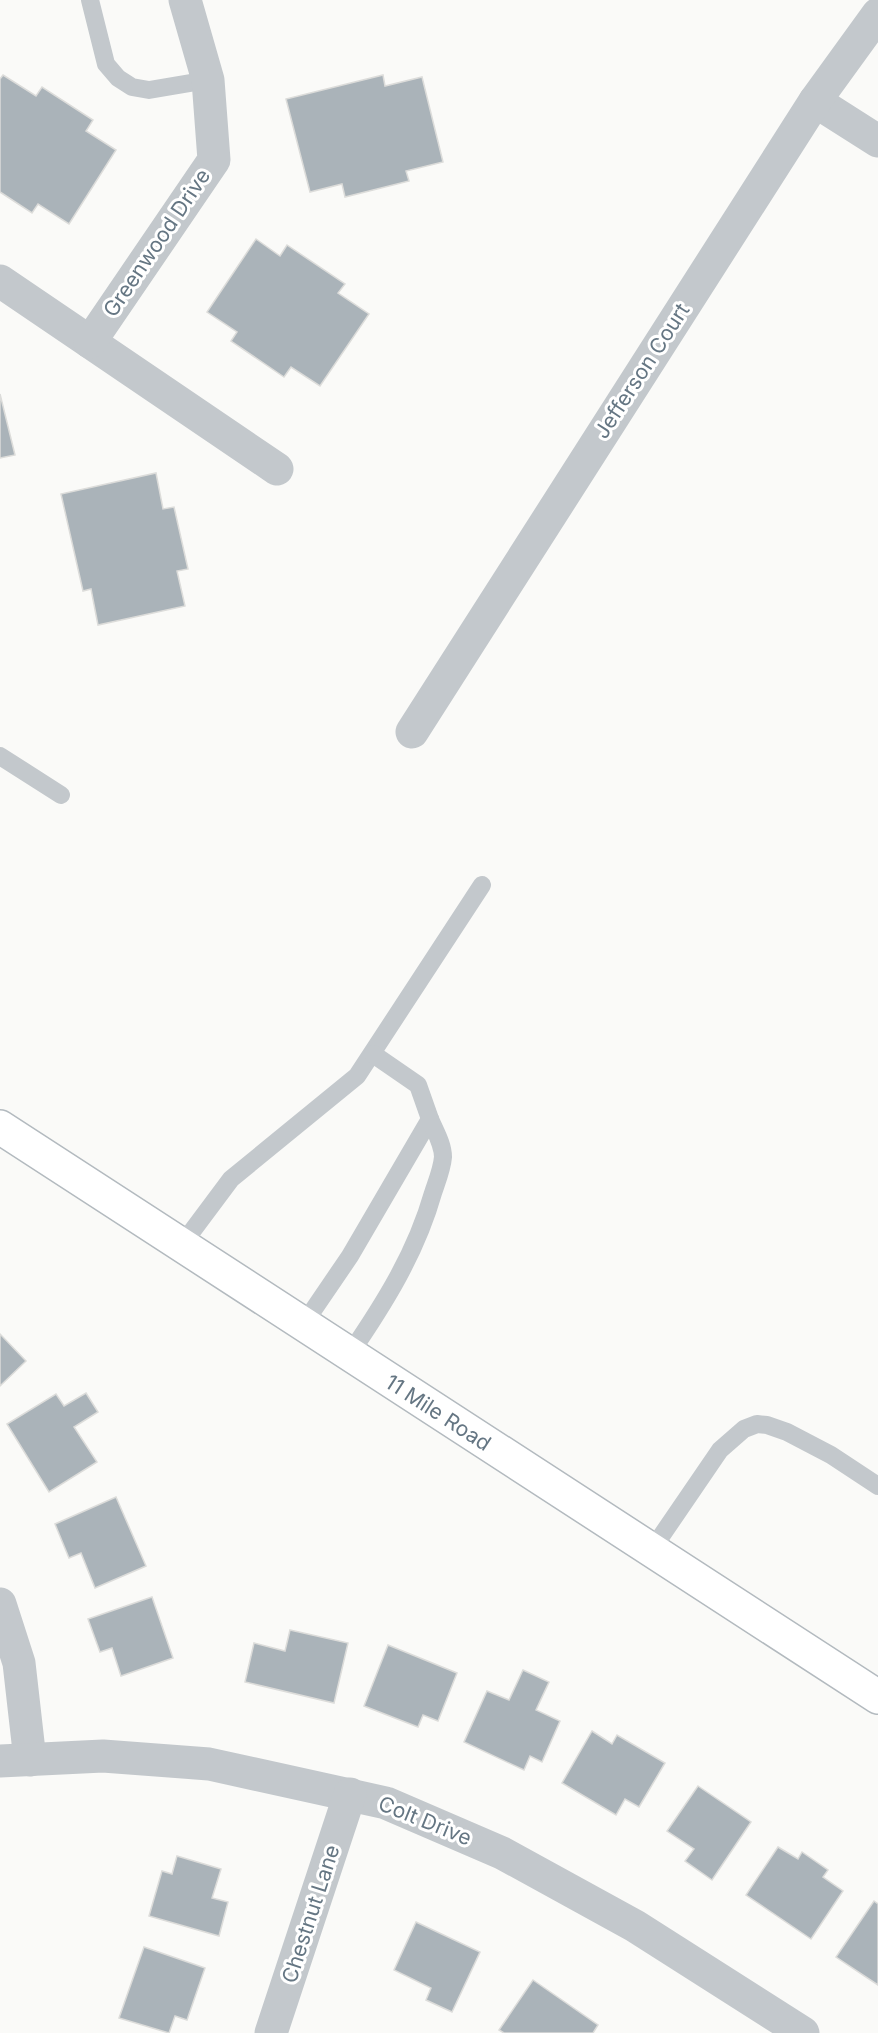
<svg xmlns="http://www.w3.org/2000/svg" width="878" height="2033" viewBox="0 0 878 2033" font-family="Inter,sans-serif">
	<rect width="100%" height="100%" fill="#fafaf8"/>
	<g fill="#aab3b9" stroke="#dcdcda" stroke-width="1.5">
		<polygon points="3,75 36,96 42,87 93,120 86,131 116,150 69,224 38,204 32,213 0,192 0,79"/>
		<polygon points="383,75 385,86 422,77 443,162 406,171 409,181 345,197 342,184 310,192 286,99"/>
		<polygon points="256,239 280,256 287,245 345,284 338,293 369,314 320,386 291,367 284,377 231,341 237,332 207,312"/>
		<polygon points="0,394 15,455 0,458"/>
		<polygon points="156,473 163,509 174,507 188,569 177,571 185,606 98,625 91,589 83,591 61,494"/>
		<polygon points="0,1334 26,1361 0,1386"/>
		<polygon points="86,1393 98,1412 74,1427 97,1462 49,1492 7,1424 56,1394 64,1406"/>
		<polygon points="116,1497 146,1566 95,1588 81,1553 69,1558 55,1524"/>
		<polygon points="152,1597 173,1658 121,1676 112,1648 100,1652 88,1619"/>
		<polygon points="290,1630 348,1643 334,1703 245,1682 254,1643 285,1651"/>
		<polygon points="388,1645 457,1673 438,1721 423,1715 418,1727 364,1706"/>
		<polygon points="523,1670 549,1682 536,1710 560,1721 542,1762 530,1756 524,1770 464,1742 487,1691 509,1700"/>
		<polygon points="592,1731 612,1744 617,1735 665,1763 639,1807 625,1799 616,1815 562,1783"/>
		<polygon points="698,1786 751,1822 712,1880 685,1861 694,1849 667,1831"/>
		<polygon points="778,1847 798,1859 802,1852 828,1870 823,1877 843,1891 811,1939 746,1895"/>
		<polygon points="177,1856 221,1869 212,1898 228,1902 219,1936 149,1916 162,1871 172,1874"/>
		<polygon points="874,1901 878,1904 878,1985 836,1957"/>
		<polygon points="416,1922 480,1952 452,2012 426,2000 431,1988 394,1970"/>
		<polygon points="144,1947 205,1968 187,2020 175,2016 169,2033 119,2018"/>
		<polygon points="533,1980 598,2025 593,2033 504,2033 499,2030"/>
	</g>
	<g fill="none" stroke-linecap="round" stroke-linejoin="round">
		<g stroke="#b3babf" stroke-width="36">
			<polyline id="secondary" points="0,1127 878,1697"/>
		</g>
		<g stroke="#c3c8cc" stroke-width="18">
			<polyline points="90,0 106,64 118,78 132,87 149,90 208,80"/>
			<polyline points="0,756 61,795"/>
			<polyline points="181,1246 231,1179 357,1076 482,885"/>
			<polyline points="303,1325 350,1256 430,1119 418,1085 373,1054"/>
			<path d="M349,1355C384,1304 416,1253 433,1193C437,1181 442,1169 443,1157C443,1144 435,1131 430,1119"/>
			<polyline points="651,1551 720,1450 744,1429 757,1424 767,1425 787,1432 831,1455 878,1486"/>
		</g>
		<g stroke="#c3c8cc" stroke-width="33">
			<polyline points="815,101 878,141"/>
			<polyline points="0,281 277,469"/>
			<polyline points="90,342 214,160 208,80 185,0"/>
			<polyline points="412,732 815,101 878,14"/>
			<polyline points="0,1604 19,1663 30,1760"/>
			<polyline points="0,1761 103,1756 209,1764 386,1803 502,1853 635,1926 803,2033"/>
			<polyline points="271,2033 350,1794"/>
		</g>
		<use href="#secondary" stroke="#fff" stroke-width="33"/>
	</g>
	<g text-anchor="middle" stroke-width="6" stroke-linejoin="round" paint-order="stroke">
		<g font-size="21" fill="#657683" stroke="#fff">
			<text transform="translate(157 243) rotate(-56)" y="7">Greenwood Drive</text>
			<text transform="translate(642 371) rotate(-57)" y="7">Jefferson Court</text>
			<text transform="translate(438 1413) rotate(33)" y="7">11 Mile Road</text>
			<text transform="translate(425 1821) rotate(22)" y="7">Colt Drive</text>
			<text transform="translate(311 1914) rotate(-72)" y="7">Chestnut Lane</text>
		</g>
	</g>
</svg>
